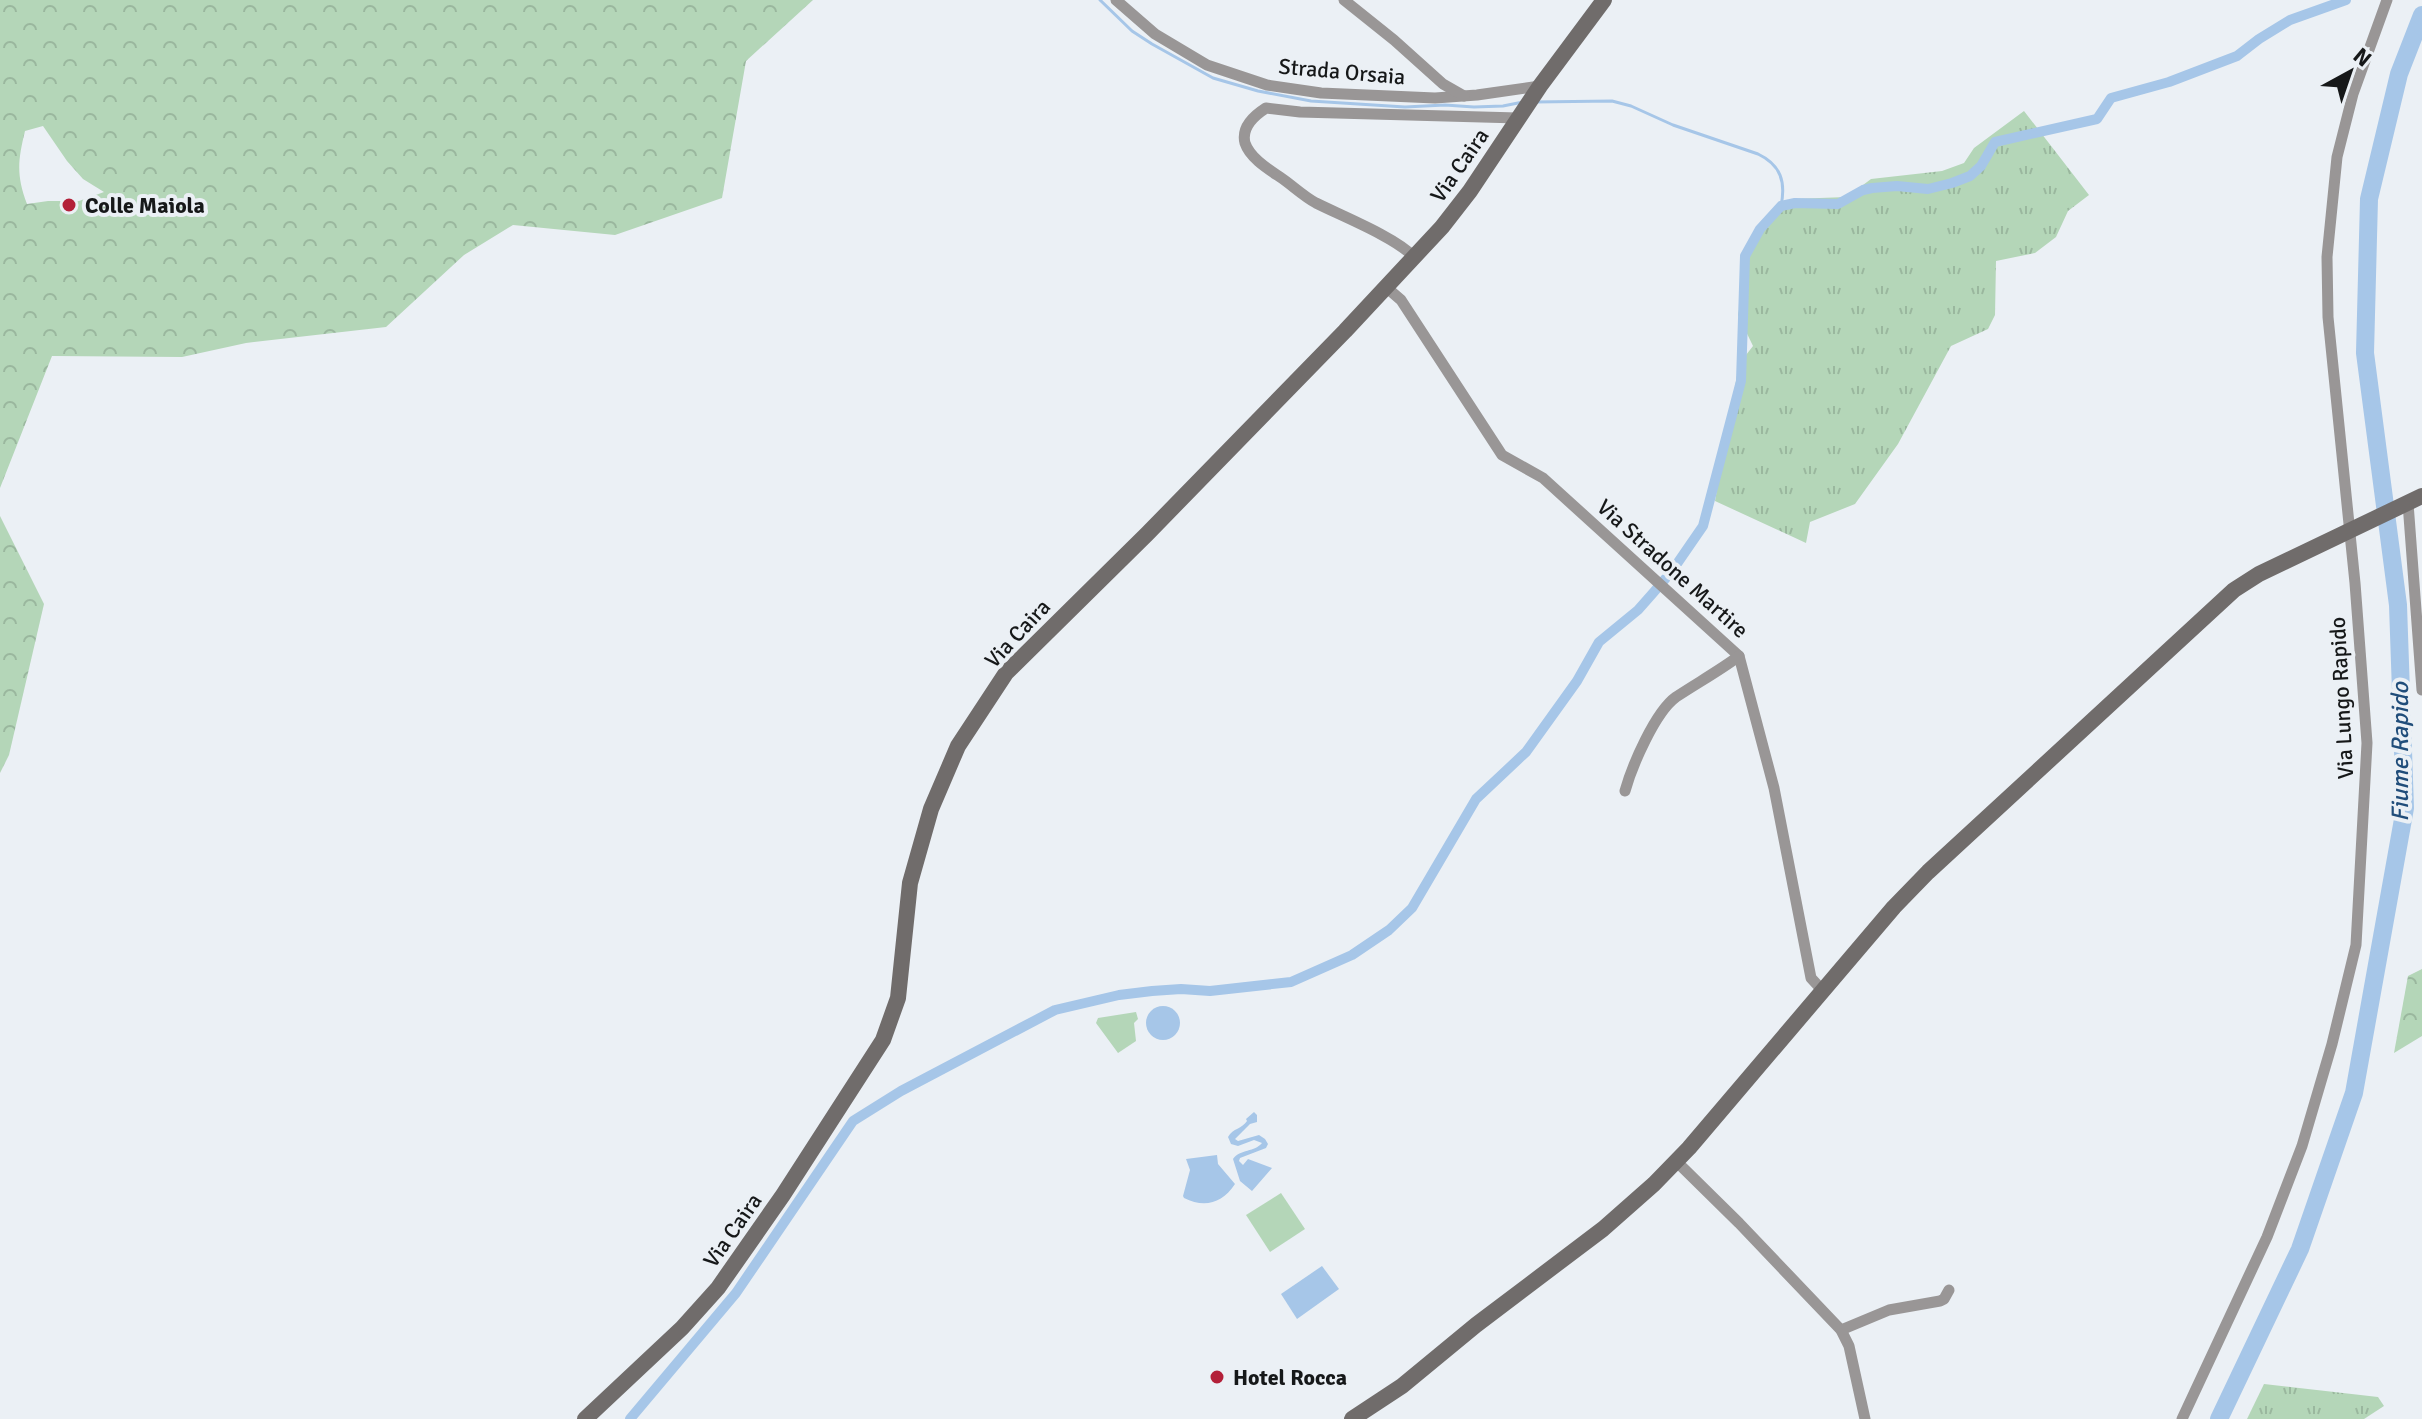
<svg xmlns="http://www.w3.org/2000/svg" width="2422" height="1419" viewBox="0 0 2422 1419" font-family="Signika,sans-serif">
	<defs>
		<pattern id="grass-tufts" width="24" height="20" patternUnits="userSpaceOnUse" patternTransform="scale(2)"><rect width="24" height="20" fill="#b4d6b8"/><path d="M3 7l-1-3M5 7V3M7 7l1-3M15 17l-1-3M17 17v-4M19 17l1-3" fill="none" stroke="#9ab79e"/></pattern>
		<pattern id="forest-crowns" width="20" height="18" patternUnits="userSpaceOnUse" patternTransform="scale(2)"><rect width="20" height="18" fill="#b4d6b8"/><path d="M2 6a3 3 0 1 1 6 0M12 15a3 3 0 1 1 6 0" fill="none" stroke="#9ab79e"/></pattern>
	</defs>
	<rect width="100%" height="100%" fill="#ebf0f5"/>
	<g fill="url(#grass-tufts)">
		<polygon points="2024,111 2089,195 2068,211 2056,237 2035,253 1996,261 1995,315 1988,329 1951,346 1898,444 1855,504 1810,522 1806,543 1715,501 1739,364 1753,346 1738,315 1751,245 1792,199 1847,197 1871,179 1942,171 1964,163 1974,148"/>
		<polygon points="2264,1384 2378,1397 2384,1406 2364,1419 2247,1419"/>
	</g>
	<g fill="url(#forest-crowns)" fill-rule="evenodd">
		<path d="M0,0H813L746,61L722,198L615,235L513,225L464,255L386,327L246,343L182,357L52,356L0,488ZM43,126L67,161L83,179L104,192L79,201H48L27,204C16,175 18,160 25,131Z"/>
		<polygon points="0,516 44,604 9,755 0,773"/>
		<polygon points="2422,969 2422,1036 2394,1053 2408,976"/>
	</g>
	<g fill="#b4d6b8">
		<polygon points="1136,1012 1138,1019 1134,1023 1136,1041 1118,1053 1096,1023 1098,1018"/>
		<polygon points="1281,1193 1305,1229 1270,1252 1246,1215"/>
	</g>
	<g fill="#a6c6e8">
		<circle cx="1163" cy="1023" r="17"/>
		<path d="M1254,1112L1257,1115V1122L1250,1124L1235,1139L1238,1141L1259,1135L1265,1139L1268,1144L1266,1148L1240,1158L1239,1161L1243,1165L1248,1159L1272,1168L1252,1191L1240,1181L1233,1159C1240,1149 1255,1152 1262,1143L1254,1140L1238,1146L1231,1144L1228,1137C1233,1128 1242,1129 1247,1121L1246,1119Z"/>
		<path d="M1217,1155L1218,1164L1235,1184C1222,1204 1204,1208 1184,1198L1183,1196L1190,1170L1186,1159Z"/>
		<polygon points="1322,1266 1339,1289 1297,1319 1281,1294"/>
	</g>
	<g fill="none" stroke-linecap="round" stroke-linejoin="round">
		<g stroke="#a6c6e8" stroke-width="3">
			<polyline points="1100,0 1132,31 1152,44 1213,78 1258,91 1311,101 1405,107 1445,105 1474,107 1503,106 1523,102"/>
			<path d="M1535,102L1612,101L1631,106L1673,125L1758,154C1781,165 1786,182 1781,206"/>
		</g>
		<polyline stroke="#a6c6e8" stroke-width="10" points="630,1419 736,1293 853,1121 901,1091 1055,1010 1119,995 1152,991 1181,989 1210,991 1291,982 1352,955 1389,930 1412,908 1476,799 1526,752 1577,681 1599,642 1638,610 1653,593 1672,571 1703,526 1741,381 1745,256 1760,229 1781,206 1795,203 1838,204 1863,190 1872,188 1897,186 1928,189 1952,183 1970,176 1981,166 1995,142 2097,119 2111,98 2169,82 2237,56 2259,39 2290,20 2346,0"/>
		<polyline stroke="#a6c6e8" stroke-width="18" points="2219,1419 2300,1249 2354,1093 2405,808 2398,605 2365,353 2369,199 2399,74 2422,15"/>
		<g stroke="#999696" stroke-width="11">
			<polyline points="1116,0 1155,34 1207,65 1267,85 1321,93 1435,98 1477,95 1540,86"/>
			<polyline points="1344,0 1394,40 1443,84 1464,96"/>
			<path d="M1414,257C1395,237 1342,216 1316,203C1303,196 1292,185 1280,177C1268,169 1250,158 1245,143C1241,127 1255,115 1266,108L1300,112L1518,118"/>
			<polyline points="1386,287 1401,300 1502,455 1543,478 1739,656 1774,788 1811,978 1823,991"/>
			<polyline points="2408,503 2422,690"/>
			<path d="M1625,791C1632,766 1655,712 1676,697C1697,683 1719,671 1739,656"/>
			<polyline points="1676,1161 1739,1223 1841,1330 1849,1346 1865,1419"/>
			<polyline points="1841,1330 1889,1310 1940,1301 1944,1299 1949,1290"/>
			<polyline points="2182,1419 2267,1237 2302,1146 2332,1044 2356,945 2367,743 2355,583 2328,317 2327,257 2337,157 2353,94 2387,0"/>
		</g>
		<g stroke="#706c6b" stroke-width="16">
			<polyline points="585,1419 682,1328 718,1288 783,1195 883,1040 898,998 910,883 931,809 958,746 1006,673 1147,534 1345,331 1442,227 1470,191 1540,86 1604,0"/>
			<polyline points="1352,1419 1402,1386 1476,1325 1603,1229 1654,1184 1689,1148 1894,907 1928,872 2234,590 2259,574 2422,496"/>
		</g>
	</g>
	<g fill="#b32039" stroke="#ebf0f5" stroke-width="3">
		<circle cx="69" cy="205" r="8"/>
		<circle cx="1217" cy="1377" r="8"/>
	</g>
	<g text-anchor="middle" stroke-width="8" stroke-linejoin="round" paint-order="stroke">
		<g font-size="22" fill="#161819" stroke="#ebf0f5">
			<text transform="translate(1342 71) rotate(5)" y="8">Strada Orsaia</text>
			<text transform="translate(1459 165) rotate(-55)" y="8">Via Caira</text>
			<text transform="translate(1673 568) rotate(42)" y="8">Via Stradone Martire</text>
			<text transform="translate(1017 633) rotate(-47)" y="8">Via Caira</text>
			<text transform="translate(2341 698) rotate(-93)" y="8">Via Lungo Rapido</text>
			<text transform="translate(732 1230) rotate(-55)" y="8">Via Caira</text>
		</g>
		<g font-size="22" font-weight="bold" fill="#161819" stroke="#ebf0f5" text-anchor="start">
			<text x="85" y="213">Colle Maiola</text>
			<text x="1233" y="1385">Hotel Rocca</text>
		</g>
		<g font-size="24" font-style="italic" fill="#204d7a" stroke="#ebf0f5">
			<text transform="translate(2400 752) rotate(-90)" y="8">Fiume Rapido</text>
		</g>
	</g>
	<g transform="translate(2350 72) rotate(40)" stroke="#ebf0f5" stroke-width="6" paint-order="stroke">
	<path d="M0-6L14 30L0 20L-14 30Z" fill="#161819"/>
	<text y="-12" font-size="22" font-weight="bold" text-anchor="middle" fill="#161819">N</text>
	</g>
</svg>
